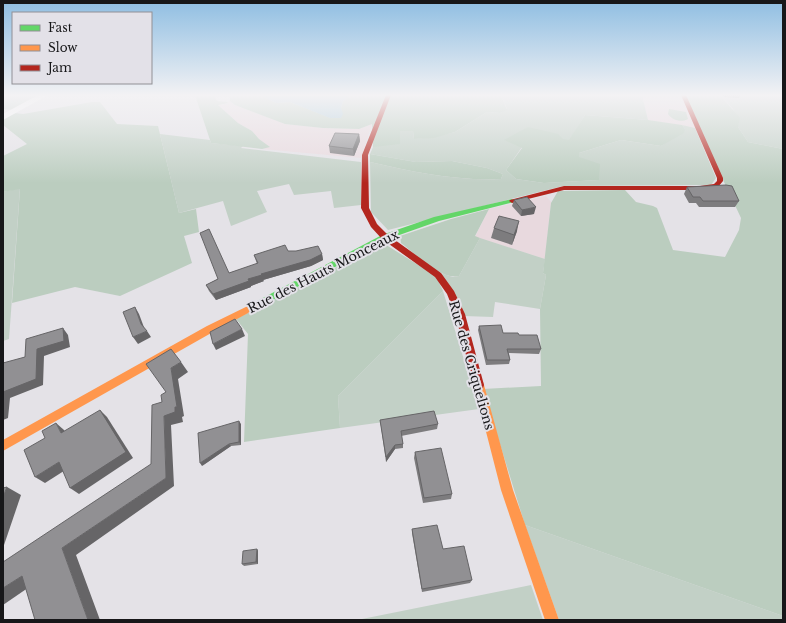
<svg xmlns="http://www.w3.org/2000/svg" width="786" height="623" viewBox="0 0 786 623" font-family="'Libre Baskerville',serif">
	<rect width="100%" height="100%" fill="#e4e2e7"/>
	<g fill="#e8d9de">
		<polygon points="642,95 683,95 698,129 648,120"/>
		<polygon points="230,101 235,105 285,124 323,128 359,129 372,124 361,158 262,149 269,147 259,139 252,131 238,123 218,105 228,104 227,102"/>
		<polygon points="546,196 551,202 545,259 475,237 489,209"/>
	</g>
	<g fill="#c2d0c6">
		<polygon points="3,95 40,95 13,110 3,109"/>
		<path d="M501,95H642L648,120L585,115L570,140H505L522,147L506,170L516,179L544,183L598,180L578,157L579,153L621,140L661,146L685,129L682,125L695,128L716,178L711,185L563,186L388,230L371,212L370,162C413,172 456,181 501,179L503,174L487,168L452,161L416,162L370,154L373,147L400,131H413L414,139L434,137L455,132L487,112L500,113L507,109Z"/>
		<polygon points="720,95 783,95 783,149 748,142 738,127 733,109"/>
		<polygon points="160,134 210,140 211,143 243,146 241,148 361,162 361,205 334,208 331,191 294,195 289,184 257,191 267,212 231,226 223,201 179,213"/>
		<polygon points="20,188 9,339 3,341 3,192"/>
		<polygon points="480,238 545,259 543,273 546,275 540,309 495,302 493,317 464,316 440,273 453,277 459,276"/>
		<polygon points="443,291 479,409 340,428 338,396"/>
		<polygon points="525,525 783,616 783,620 559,620"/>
		<polygon points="531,585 543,620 357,620"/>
	</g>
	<g fill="#bbcdbf">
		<polygon points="195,95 214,95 217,101 227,102 228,103 218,105 238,123 252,131 259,139 270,147 262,149 211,143"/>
		<polygon points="230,95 260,95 276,103 290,102 331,118 341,108 343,101 351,95 501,95 507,110 500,113 487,112 455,132 434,138 414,139 413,131 400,131 400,144 373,147 372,124 359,129 323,128 285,124 235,105 230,101"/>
		<polygon points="683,95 720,95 740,118 738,127 748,142 783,149 783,616 525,525 483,389 541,386 540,309 546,275 543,273 551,203 558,191 625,190 636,202 653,206 657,208 673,250 725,257 739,230 741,218"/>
		<polygon points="92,102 100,102 117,124 158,126 179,213 196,209 199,232 184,236 192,263 120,296 75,287 12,303 20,189 3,192 3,156 27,144 3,125 3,119 15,113 23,114"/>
		<path d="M669,109L686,112L688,119C681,123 672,120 668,114Z"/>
		<polygon points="585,115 648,120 682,125 685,129 684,133 661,146 621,140 579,153 579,157 600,164 599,180 544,183 516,179 506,170 522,148 504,140 528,127 558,134 563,139 569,140"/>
		<path d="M370,154L416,162L452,161L487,168L503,174L501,179C456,181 413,172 370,162Z"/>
		<path d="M489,209L475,236L480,238L459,276C440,280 416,254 401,243L400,236L451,219Z"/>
		<polygon points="383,243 436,276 443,291 338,396 340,428 244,442 248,334 236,319"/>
	</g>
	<polygon fill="#abccda" points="260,95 351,95 343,101 341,108 343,114 341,118 330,118 290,102 276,103"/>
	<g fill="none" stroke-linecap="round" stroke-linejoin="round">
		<polygon fill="#fbfbfb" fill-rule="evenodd" points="38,95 48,95 3,120 3,114"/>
		<polygon fill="#63d668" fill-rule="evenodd" points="512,199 514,200 514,202 439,221 388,239 263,305 260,306 256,303 257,301 382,235 434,217"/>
		<g fill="#ff974d" fill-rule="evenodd">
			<polygon points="260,300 263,301 264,303 263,305 213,332 3,451 3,440 207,326"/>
			<polygon points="479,381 483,382 484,385 513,490 559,620 545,620 501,490 474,385 475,382"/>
		</g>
		<g fill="#b3261e" fill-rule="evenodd">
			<polygon points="386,95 391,95 368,155 369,208 377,224 388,235 441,273 454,291 465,314 484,385 483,388 479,389 475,388 474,385 455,314 447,294 435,277 382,239 371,227 361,208 362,155"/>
			<polygon points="681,95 686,95 723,178 723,181 718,187 700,190 564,190 512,203 509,201 510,200 564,186 700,186 714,184 717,181 717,178"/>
		</g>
	</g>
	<g fill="#7d7c7e">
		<polygon points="723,95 740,95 739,98 724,97"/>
		<polygon points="359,134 360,141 354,156 330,153 329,146"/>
		<polygon points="687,187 739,201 735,207 699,207 696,203 689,203 684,194"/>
		<polygon points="514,200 534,214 521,216 512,206"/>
		<polygon points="494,228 517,231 512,245 491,238"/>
		<polygon points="288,251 322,254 323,260 311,266 263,280 264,281 251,286 251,287 216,300 209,291 206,285 229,273 257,264 254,255"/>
		<polygon points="479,326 503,333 519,335 541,349 539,354 509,353 510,360 509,364 486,365 478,330"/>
		<polygon points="380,420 438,424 437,429 401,436 403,444 403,448 395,449 386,462"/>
		<polygon points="241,424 241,445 231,446 202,466"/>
		<polygon points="415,452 452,494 451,499 423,503 414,458"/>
		<polygon points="412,529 443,549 472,580 470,583 422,592 412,533"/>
		<polygon points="257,549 258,551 258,564 244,566 242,564"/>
	</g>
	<g fill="#666567">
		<polygon points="359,134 360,141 354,156 353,149"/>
		<polygon points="536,207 534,214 521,216 522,210"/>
		<polygon points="519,221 517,231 512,245 514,235"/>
		<polygon points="322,254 323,260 311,266 263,280 264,281 251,286 251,287 216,300 213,294 261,274"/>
		<polygon points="135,307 139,314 145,330 141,324"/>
		<polygon points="63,328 68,335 70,347 44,356 43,385 10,398 8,418 3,420 3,392 37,349"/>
		<polygon points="242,329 245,336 216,350 213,344"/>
		<polygon points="147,331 151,337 138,344 133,337"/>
		<polygon points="181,362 188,372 178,379 184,416 182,417 183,422 171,425 174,486 76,555 100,620 88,620 62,548 166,478 164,416 175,407 171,368"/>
		<polygon points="100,410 107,417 133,458 79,494 70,488"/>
		<polygon points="239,421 241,424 241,445 239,442"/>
		<polygon points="56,423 64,430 69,440 61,433"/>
		<polygon points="229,444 231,446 202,466 200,463"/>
		<polygon points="395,445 395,449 386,462 386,457"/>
		<polygon points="59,462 67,469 45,483 35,477"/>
		<polygon points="7,487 21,495 3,548 3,497"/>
		<polygon points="257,549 258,551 258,564 256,562"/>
		<polygon points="22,576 38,581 3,605 3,588"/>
	</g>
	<g fill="#919093" stroke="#666567">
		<polygon points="335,133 359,134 353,149 329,146"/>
		<polygon points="726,185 732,186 739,201 703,201 700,197 693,197 687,187"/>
		<polygon points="527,197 536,207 522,210 514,200"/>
		<polygon points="499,216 519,221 514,235 494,228"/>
		<polygon points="209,229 229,273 258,263 254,255 285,245 288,251 296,251 318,246 322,254 310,260 261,274 262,275 248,279 249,281 213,294 206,285 218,279 200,233"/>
		<polygon points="135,307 141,324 147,331 133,337 123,312"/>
		<polygon points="235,319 242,329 213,344 210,332"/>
		<polygon points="501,325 503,333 518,333 519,335 537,335 541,349 507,349 510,360 487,360 479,326"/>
		<polygon points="63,328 64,341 37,349 36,379 3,392 3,363 25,357 26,339"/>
		<polygon points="171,349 181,362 171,368 177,407 175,407 175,412 164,416 166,478 62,548 88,620 35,620 22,576 3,588 3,562 151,464 152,405 162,402 161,395 166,392 146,364"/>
		<polygon points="100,410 126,452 70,488 59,462 35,477 24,450 45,438 42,431 56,423 61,433"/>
		<polygon points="434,411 438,424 401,431 403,444 395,445 386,457 380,420"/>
		<polygon points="239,421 239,442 229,444 200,463 198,433"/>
		<polygon points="441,448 452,494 424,498 415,452"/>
		<polygon points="7,487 3,497 3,488"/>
		<polygon points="437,525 443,549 464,546 472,580 422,589 412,529"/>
		<polygon points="257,549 256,562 242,564 243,551"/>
	</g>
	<linearGradient id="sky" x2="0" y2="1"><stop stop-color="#8fbee2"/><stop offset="0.52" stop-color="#f3f2f4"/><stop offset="1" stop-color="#f3f2f4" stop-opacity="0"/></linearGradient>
	<rect width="786" height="183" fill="url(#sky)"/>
	<g text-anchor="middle" stroke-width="4" stroke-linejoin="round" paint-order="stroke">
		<g font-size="13" fill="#171719" stroke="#e3e1e8">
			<text transform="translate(323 271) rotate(-27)" y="5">Rue des Hauts Monceaux</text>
			<text transform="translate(472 365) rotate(74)" y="5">Rue des Criquelions</text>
		</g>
	</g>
	<rect width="786" height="623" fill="none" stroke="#171719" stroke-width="8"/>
	<rect x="12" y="12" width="140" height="72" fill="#e3e1e8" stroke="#919095"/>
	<rect x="20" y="25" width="20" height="6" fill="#63d668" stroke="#919095"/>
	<text x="48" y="32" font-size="12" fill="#171719">Fast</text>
	<rect x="20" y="45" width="20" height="6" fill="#ff974d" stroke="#919095"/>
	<text x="48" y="52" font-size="12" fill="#171719">Slow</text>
	<rect x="20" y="65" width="20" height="6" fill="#b3261e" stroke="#919095"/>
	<text x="48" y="72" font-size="12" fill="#171719">Jam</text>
</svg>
